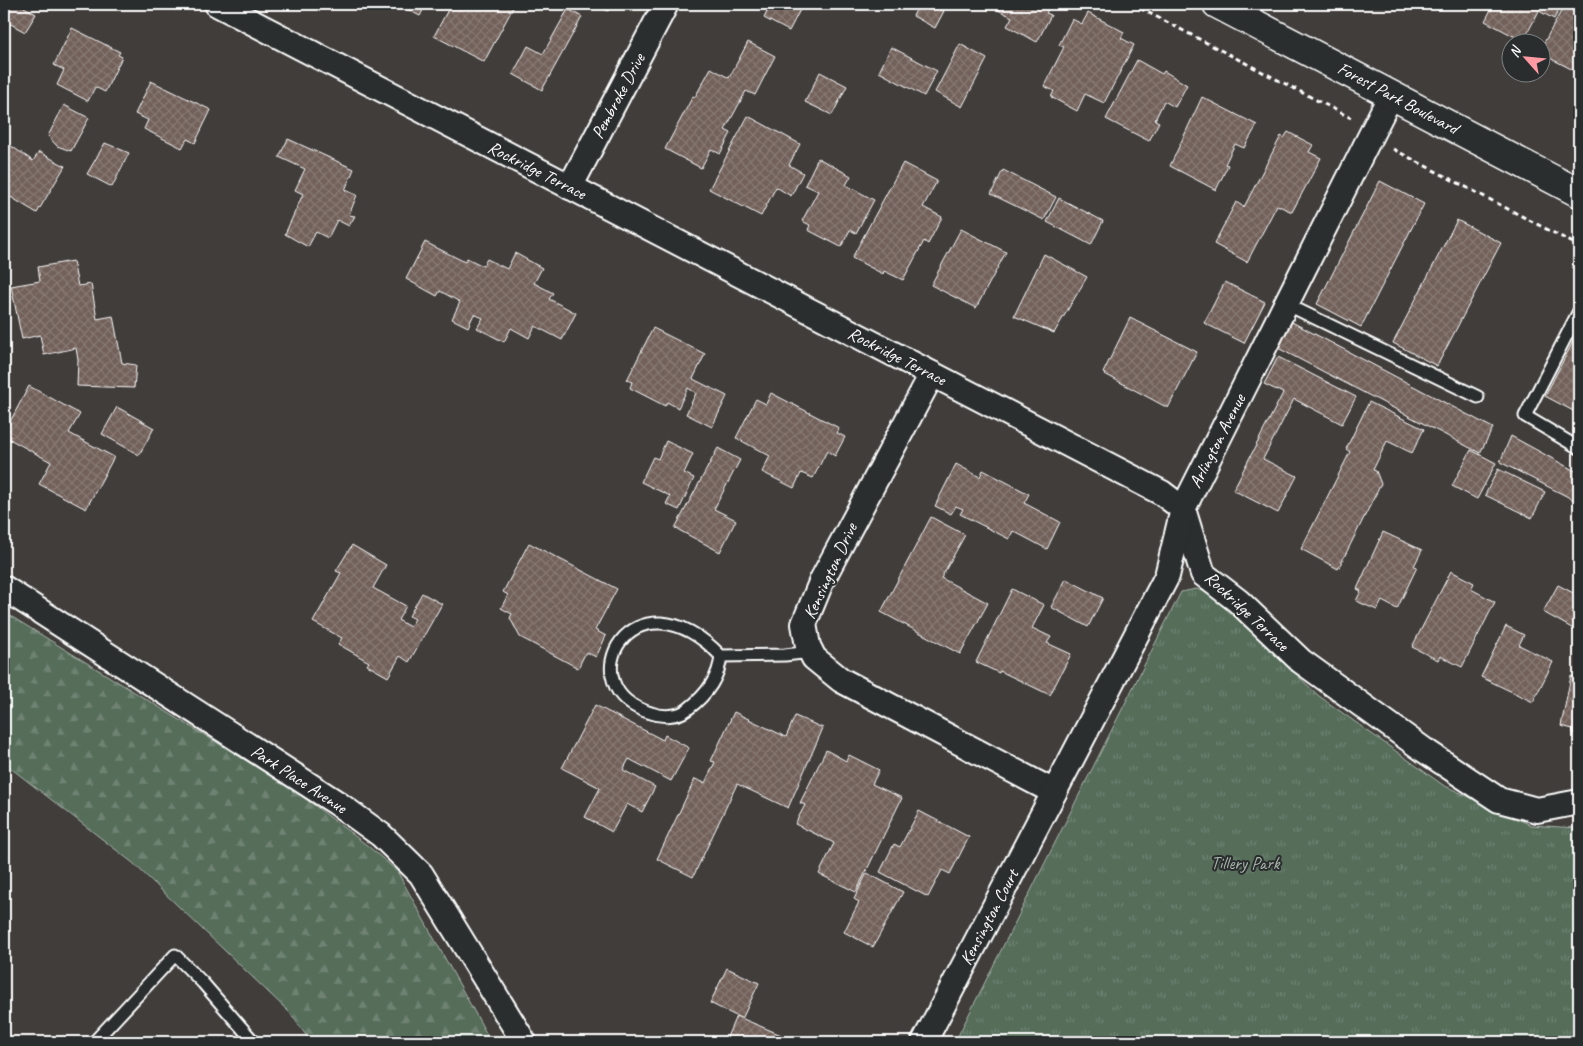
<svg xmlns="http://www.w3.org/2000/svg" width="1583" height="1046" viewBox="0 0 1583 1046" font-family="Caveat,sans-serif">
	<defs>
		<pattern id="grass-tufts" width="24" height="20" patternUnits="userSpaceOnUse" patternTransform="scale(1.25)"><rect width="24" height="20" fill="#566d5a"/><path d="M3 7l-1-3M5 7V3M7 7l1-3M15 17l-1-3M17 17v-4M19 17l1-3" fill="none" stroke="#6f8373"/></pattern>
		<pattern id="forest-firs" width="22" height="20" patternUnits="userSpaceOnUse" patternTransform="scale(1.25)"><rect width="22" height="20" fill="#566d5a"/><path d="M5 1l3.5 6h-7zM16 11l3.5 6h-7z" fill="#6f8373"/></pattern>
		<pattern id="building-cross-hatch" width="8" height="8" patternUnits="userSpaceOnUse" patternTransform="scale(1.25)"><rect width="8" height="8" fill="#72615a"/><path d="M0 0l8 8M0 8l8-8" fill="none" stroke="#877973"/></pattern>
	</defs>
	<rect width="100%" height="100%" fill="#403d3b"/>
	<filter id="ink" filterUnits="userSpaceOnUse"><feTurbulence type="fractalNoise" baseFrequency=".02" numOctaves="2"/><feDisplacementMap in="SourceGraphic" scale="10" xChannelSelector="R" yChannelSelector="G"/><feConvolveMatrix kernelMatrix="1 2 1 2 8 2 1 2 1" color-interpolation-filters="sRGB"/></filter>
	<g filter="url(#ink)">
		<polygon fill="url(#grass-tufts)" stroke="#aab6ac" points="1196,589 1210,593 1319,696 1443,785 1531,825 1575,828 1579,827 1579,1042 955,1042 1181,592"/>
		<polygon fill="url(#forest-firs)" stroke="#aab6ac" points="4,612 294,790 368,846 397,871 491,1042 311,1042 290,1013 133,863 4,763"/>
		<g fill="url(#building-cross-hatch)" stroke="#fff">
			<polygon points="4,4 26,4 24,7 36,14 25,32 9,23 4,34"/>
			<polygon points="397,4 426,4 420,16"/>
			<polygon points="451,4 515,4 484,62 434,36"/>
			<polygon points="593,4 612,4 608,11"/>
			<polygon points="771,4 803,4 789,31 764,18"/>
			<polygon points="919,4 940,4 938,8 944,11 935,28 913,16"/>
			<polygon points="986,4 1051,4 1046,13 1051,15 1037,42 1007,26 1012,17"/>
			<polygon points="1494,4 1562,4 1554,19 1539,11 1523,41 1485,21"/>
			<polygon points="1565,4 1579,4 1579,73 1540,53 1540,50"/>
			<polygon points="568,9 582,17 542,90 513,74 528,46 543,54"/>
			<polygon points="1088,13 1124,32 1121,38 1134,45 1104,103 1085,94 1077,111 1051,97 1054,91 1044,86 1064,47 1059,45 1072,19 1082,24"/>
			<polygon points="72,28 120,52 118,55 122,57 105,92 95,87 88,101 57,85 64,70 54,65"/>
			<polygon points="748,42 775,56 755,95 746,91 725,130 731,133 720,154 711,149 701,168 665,149 693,96 695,97 711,68 729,78"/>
			<polygon points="960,44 987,59 962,107 935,92"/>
			<polygon points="891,47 937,71 924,96 879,72"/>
			<polygon points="1137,60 1162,74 1164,71 1187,85 1175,107 1164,101 1155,120 1159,122 1149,141 1106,119"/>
			<polygon points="820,72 847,86 832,115 805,102"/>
			<polygon points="151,81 211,110 195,143 187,139 182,148 144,129 148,120 135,114"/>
			<polygon points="1202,97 1257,125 1244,148 1235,144 1225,164 1228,165 1216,190 1170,166"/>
			<polygon points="64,105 89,118 71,151 57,146 48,136"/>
			<polygon points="748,116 800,144 789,165 803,173 791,196 776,187 761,216 709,189"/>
			<polygon points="1288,132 1313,145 1309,152 1321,158 1292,212 1277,205 1247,262 1214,244 1236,202 1244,207 1281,136 1284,138"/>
			<polygon points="288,139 354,169 345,190 357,195 349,215 355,216 349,226 337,220 328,238 316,232 308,247 285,234 303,194 295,190 305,169 279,157"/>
			<polygon points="4,141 33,161 39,152 65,166 37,213 4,193"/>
			<polygon points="105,143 129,153 112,187 87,174"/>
			<polygon points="818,158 851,176 846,185 874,200 856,233 850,230 841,247 808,230 810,225 802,221 818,191 805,185"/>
			<polygon points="903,163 937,181 923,207 942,217 928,244 924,241 903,280 884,271 883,274 852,258"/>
			<polygon points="1003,170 1056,197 1044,220 991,194"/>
			<polygon points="1380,181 1424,204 1361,327 1317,304"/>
			<polygon points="1059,198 1103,221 1091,245 1047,222"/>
			<polygon points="1457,220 1501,243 1437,366 1393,343"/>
			<polygon points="961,229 1006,252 976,308 931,285"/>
			<polygon points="425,242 465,262 467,258 483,266 487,259 507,269 515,253 542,268 534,283 553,293 549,299 576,313 562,340 535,326 529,338 511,328 504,342 477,328 483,318 474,314 468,327 452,319 460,302 440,291 437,296 406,279"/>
			<polygon points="1044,254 1087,277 1054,333 1014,316"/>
			<polygon points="73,261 78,286 91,284 97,319 113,316 122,363 136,365 134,388 77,386 78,360 76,348 44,355 40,335 22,339 11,286 40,281 38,267"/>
			<polygon points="1225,282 1265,302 1244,343 1204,323"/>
			<polygon points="1130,318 1197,352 1168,408 1103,373"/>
			<polygon points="1290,321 1493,428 1480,453 1276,347"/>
			<polygon points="653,328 705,354 693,379 727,396 712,427 686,414 696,393 688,388 678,408 667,402 665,406 630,388 632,382 627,380"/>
			<polygon points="1579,330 1579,414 1545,396"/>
			<polygon points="1278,357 1356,397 1342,424 1294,399 1263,459 1297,476 1278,513 1233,490 1283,393 1264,384"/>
			<polygon points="29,386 80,414 69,433 114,457 86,509 39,484 51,462 4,436 4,433"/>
			<polygon points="771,393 839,428 837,433 845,437 835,456 827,451 813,478 801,473 794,488 762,472 770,456 736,438 756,399 766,404"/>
			<polygon points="1369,402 1424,429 1412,453 1387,441 1373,470 1376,471 1381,484 1338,569 1301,549 1350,452 1346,449"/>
			<polygon points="117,407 154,428 139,455 102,434"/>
			<polygon points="1511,436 1575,471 1579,471 1579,501 1574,500 1500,462"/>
			<polygon points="666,441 693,454 684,473 694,478 679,510 666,504 670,496 641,482 653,457 658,459"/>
			<polygon points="718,448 740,460 714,509 736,520 720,552 675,528"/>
			<polygon points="1471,450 1496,463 1477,499 1452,486"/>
			<polygon points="956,464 980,477 983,470 1029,494 1024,503 1060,522 1047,549 1013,531 1009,539 960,514 963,509 956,506 951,514 935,506"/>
			<polygon points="1498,469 1545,492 1532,518 1485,495"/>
			<polygon points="931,517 965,535 941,578 988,603 960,654 881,612"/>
			<polygon points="1383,532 1422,550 1414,566 1417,567 1397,609 1382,601 1377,610 1356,601 1361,591 1357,589"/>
			<polygon points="529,543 617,589 595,630 606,636 596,657 586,652 578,668 520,637 510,618 512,614 501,608 508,595 503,592"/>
			<polygon points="352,545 386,565 373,588 406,606 398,620 410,627 415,619 409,616 422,593 442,604 409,662 400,656 388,677 367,665 369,662 338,644 342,638 313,622 341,573 336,571"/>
			<polygon points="1451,571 1474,583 1471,589 1495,602 1462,667 1440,656 1438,660 1412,647"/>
			<polygon points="1066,579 1103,598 1088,627 1051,607"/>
			<polygon points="1558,585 1579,596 1579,632 1543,612"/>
			<polygon points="1012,589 1044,605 1032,628 1051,637 1047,643 1071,654 1050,695 1000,671 999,673 976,662"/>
			<polygon points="1506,626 1524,635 1519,645 1553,662 1533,702 1481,677"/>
			<polygon points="1579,666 1579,734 1573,733 1573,729 1561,726 1571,676 1577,678"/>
			<polygon points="595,705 663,740 665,735 689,748 671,781 629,759 623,770 655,787 642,812 627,804 612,832 585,817 600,788 562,768"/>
			<polygon points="734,712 786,737 795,716 823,728 788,808 737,784 693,877 657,859 695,779 705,783 715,762 711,761"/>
			<polygon points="826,750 846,761 849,755 879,770 872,784 902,798 856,892 819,874 834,843 795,824 805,805 800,803"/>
			<polygon points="919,811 969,837 950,874 942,870 928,897 880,872 894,844 900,847"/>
			<polygon points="867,873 903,892 873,947 844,932 859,902 854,899"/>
			<polygon points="727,968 759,983 742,1019 710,1003"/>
			<polygon points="736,1016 798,1042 725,1042"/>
		</g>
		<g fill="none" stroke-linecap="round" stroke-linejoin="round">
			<g stroke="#fff" stroke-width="15">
				<g id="lane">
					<polyline points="1286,304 1478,397"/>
					<polyline points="1579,311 1525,416 1579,448"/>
					<path d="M721,656C719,679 705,696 688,709C678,717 662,717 651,713C565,688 633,565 721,656L785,655L811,652"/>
					<polyline points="94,1042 175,955 203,983 254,1042"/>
				</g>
			</g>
			<g stroke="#fff" stroke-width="28">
				<g id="street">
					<polyline points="217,4 1162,493 1183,509 1203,574 1238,601 1301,661 1337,687 1424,750 1499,800 1537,810 1579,802"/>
					<polyline points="570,187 666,4"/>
					<polyline points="932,374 822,580 804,624 808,646 814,658 841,680 1054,792"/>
					<polyline points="4,588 337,803 381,835 421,874 524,1042"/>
					<polyline points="924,1042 1167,576 1183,509 1391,95"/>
				</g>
			</g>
			<g stroke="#fff" stroke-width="31">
				<polyline id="secondary" points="1217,4 1579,193"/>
			</g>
			<g stroke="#fff" stroke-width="3" stroke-dasharray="5 4" stroke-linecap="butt">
				<polyline points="1132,4 1351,118"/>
				<polyline points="1393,149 1579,246"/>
			</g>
			<use href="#lane" stroke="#2a2d2e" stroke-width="11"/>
			<use href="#street" stroke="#2a2d2e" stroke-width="24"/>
			<use href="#secondary" stroke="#2a2d2e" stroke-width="28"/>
		</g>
	</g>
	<g text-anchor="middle" stroke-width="4" stroke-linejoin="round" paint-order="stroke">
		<g font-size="18" fill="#fff" stroke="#2a2d2e">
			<text transform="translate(618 96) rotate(-62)" y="6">Pembroke Drive</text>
			<text transform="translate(1398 98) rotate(28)" y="6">Forest Park Boulevard</text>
			<text transform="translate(537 170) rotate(27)" y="6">Rockridge Terrace</text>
			<text transform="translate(897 356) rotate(27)" y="6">Rockridge Terrace</text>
			<text transform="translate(1217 441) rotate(-63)" y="6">Arlington Avenue</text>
			<text transform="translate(830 571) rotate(-65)" y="6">Kensington Drive</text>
			<text transform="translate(1247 611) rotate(43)" y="6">Rockridge Terrace</text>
			<text transform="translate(299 779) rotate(33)" y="6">Park Place Avenue</text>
			<text transform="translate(989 917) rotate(-62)" y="6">Kensington Court</text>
		</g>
		<g font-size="18" fill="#aab6ac" stroke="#2a2d2e">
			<text x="1245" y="869">Tillery Park</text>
		</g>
	</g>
	<rect width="1583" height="1046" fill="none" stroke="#2a2d2e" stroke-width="20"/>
	<rect x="10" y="10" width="1563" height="1026" fill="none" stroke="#fff" stroke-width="2" filter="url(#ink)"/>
	<g transform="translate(1526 58) rotate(297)"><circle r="24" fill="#2a2d2e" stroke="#7f8182"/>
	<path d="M0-4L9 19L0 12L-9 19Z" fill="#ff9aa2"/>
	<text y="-8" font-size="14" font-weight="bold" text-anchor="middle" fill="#ffffff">N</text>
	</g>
</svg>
